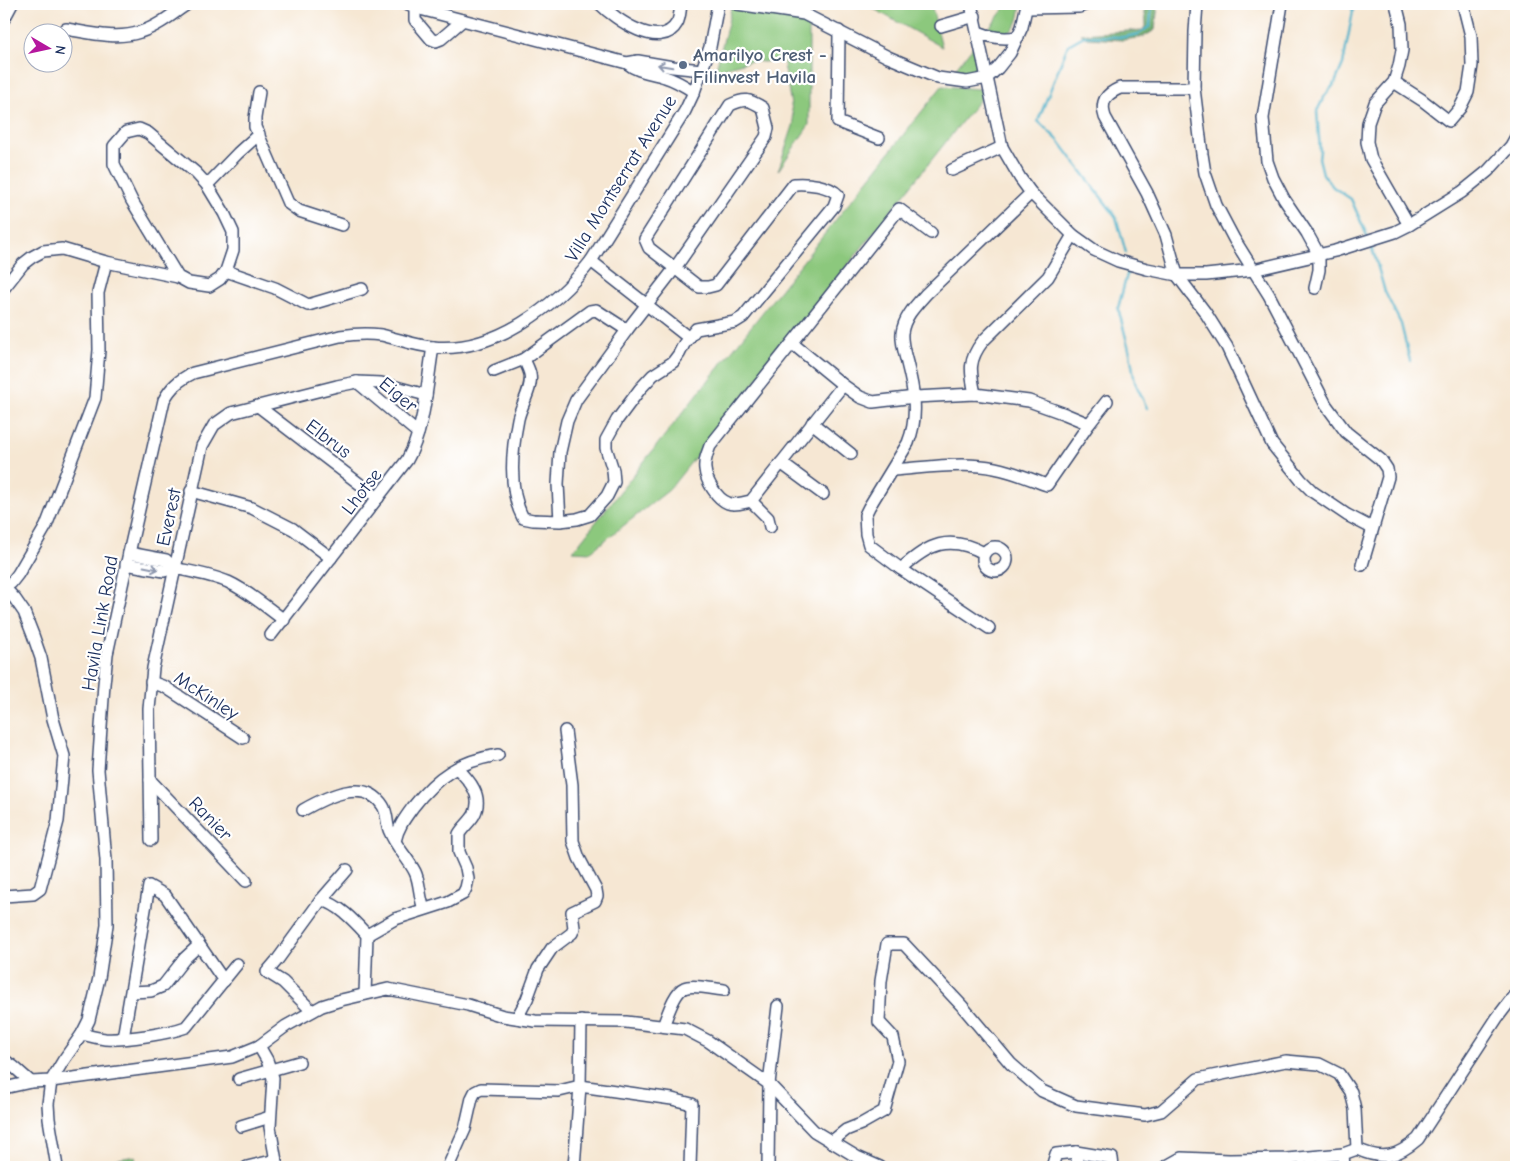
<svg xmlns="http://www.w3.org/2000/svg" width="1520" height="1171" viewBox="0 0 1520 1171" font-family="'Comic Neue',sans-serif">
	<rect width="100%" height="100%" fill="#fff"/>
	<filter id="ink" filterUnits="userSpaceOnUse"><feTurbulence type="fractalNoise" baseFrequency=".02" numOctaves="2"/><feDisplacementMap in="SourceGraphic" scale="10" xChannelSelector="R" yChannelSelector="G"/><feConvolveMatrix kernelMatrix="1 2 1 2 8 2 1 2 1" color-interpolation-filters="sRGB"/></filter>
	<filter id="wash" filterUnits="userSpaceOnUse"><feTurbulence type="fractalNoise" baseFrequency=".0096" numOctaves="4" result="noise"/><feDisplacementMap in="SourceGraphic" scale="20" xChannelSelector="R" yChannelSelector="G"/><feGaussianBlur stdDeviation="1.12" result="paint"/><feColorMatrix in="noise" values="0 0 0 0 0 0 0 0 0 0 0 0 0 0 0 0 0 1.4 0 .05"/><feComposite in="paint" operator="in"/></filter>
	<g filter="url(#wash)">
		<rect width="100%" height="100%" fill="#f6e7d3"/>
		<g fill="#8cc87d" stroke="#547c6e">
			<polygon points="732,4 809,4 809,125 778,171 794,123 783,58 765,62 750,61 724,68 713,80 727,27"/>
			<polygon points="865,4 931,4 942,47"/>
			<path d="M1008,4H1021C1019,16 1019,28 1006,34L987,30Z"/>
			<path d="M976,43L979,66C973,77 962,75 950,75Z"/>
			<polygon points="942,86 979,89 984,94 669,490 590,552 573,551"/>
			<polygon points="136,1156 134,1167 68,1167"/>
		</g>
		<polygon fill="#71ac6c" stroke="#466e65" points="1144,4 1158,4 1155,30 1143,37 1123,40 1087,38 1081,34 1143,30 1146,24"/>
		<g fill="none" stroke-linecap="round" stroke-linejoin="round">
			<g stroke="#4ab0c9" stroke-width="2.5">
				<polyline points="1350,4 1353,11 1343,64 1335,83 1324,97 1317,111 1320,151 1319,158 1323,174 1333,187 1351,199 1368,238"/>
				<polyline points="1370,243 1375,257 1385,292 1401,324 1410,361"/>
				<polyline points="1126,253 1116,217 1058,140 1038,121 1068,45 1084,36 1124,37 1139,34 1150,26 1152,4"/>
				<polyline points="1128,271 1118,308 1130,353 1135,382 1147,408"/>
			</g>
		</g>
	</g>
	<g filter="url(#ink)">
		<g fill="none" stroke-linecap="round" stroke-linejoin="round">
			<g stroke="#3c4b70" stroke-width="14">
				<g id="minor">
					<polyline points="408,4 424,10 627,63 638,61 673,67 702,70"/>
					<path d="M600,4C615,19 661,52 677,23C680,18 680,10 681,4"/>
					<polyline points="737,4 804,14 888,57 938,78 967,82 987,78 998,68 1010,53 1022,27 1027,4"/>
					<polyline points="971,4 1002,147 1020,178 1031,193 1073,235 1094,250 1118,261 1147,269 1177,275 1206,275 1253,270 1335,251 1395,232 1409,225 1462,192 1488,171 1511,146 1516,137"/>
					<polyline points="1197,4 1195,32 1194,88 1202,154 1205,173 1216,205 1234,239 1269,295 1326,405 1346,432 1381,460 1387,469 1388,477 1362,565"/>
					<polyline points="1282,4 1263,118 1267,161 1273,178 1284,199 1307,233 1319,255 1319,270 1315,288"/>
					<polyline points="1396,4 1401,24 1402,50 1399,66 1394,82 1375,103 1368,123 1367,142 1371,159 1409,225"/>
					<polyline points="415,7 415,20 431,39 436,41 441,39 463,20"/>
					<polyline points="1027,8 1079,7 1087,4"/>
					<polyline points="4,19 12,4"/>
					<polyline points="941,26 975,16"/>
					<polyline points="839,31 838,122 879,138"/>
					<path d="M61,32L66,29C90,33 117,40 140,32C157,27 173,14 187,4"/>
					<path d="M978,32C992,38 1003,39 1018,37"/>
					<path d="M627,63C639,73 651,72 665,77C675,80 685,86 694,92"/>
					<polyline points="1394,82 1422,100 1449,121 1460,108 1468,92 1472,65 1471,36 1463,4"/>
					<path d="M1194,88H1120C1106,94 1100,101 1105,117L1147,193L1166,235L1177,275L1205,312L1227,347L1272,444L1301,480L1313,492L1347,515L1372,528"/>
					<polyline points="259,92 255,118 255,127 288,203 299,211 342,225"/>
					<polyline points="952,170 1002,147"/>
					<polyline points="207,185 238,153 259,134"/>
					<polyline points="591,261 689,338"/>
					<polyline points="226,271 275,288 308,305 362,289"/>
					<polyline points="4,288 23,264 32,257 43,251 62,249 106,262 178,277 189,283 209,286 220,279 226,271 233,250 233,232 224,213 207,185 196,173 148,133 139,129 126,132 114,146 114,164 132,201 178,277"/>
					<polyline points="793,344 843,385 860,397 873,402 915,397 975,394 1029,401 1065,414 1089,424"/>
					<path d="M524,359C526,364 529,369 530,374C533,388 521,405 518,419C512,449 508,490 523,518L533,520L560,521L577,519L590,515L607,496L614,482L613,470L606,448V440L617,420L640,389L653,375L673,362L679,354L684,344L696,329L735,322L743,317L834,206L838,195C829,185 807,183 794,184L716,285L708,287H699L649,248L645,239L730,105C745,98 749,99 763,108L768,128L766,137L675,268L627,330L576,400L567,421L560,452L558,484L560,521"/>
					<polyline points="494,371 524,359 590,311 596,310 627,330"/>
					<polyline points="357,382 418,433"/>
					<path d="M843,385L751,501C745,502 735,506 728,503C717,499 706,481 705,469C704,461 707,454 710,446L899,209L931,233"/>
					<path d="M975,394C970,371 968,360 983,341L1048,277L1073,235"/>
					<polyline points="258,406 378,498"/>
					<polyline points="812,423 851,454"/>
					<polyline points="781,463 823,494"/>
					<path d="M893,470C921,468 952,463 981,466C1004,468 1025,477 1047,485L1089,424L1107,401"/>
					<polyline points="191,491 252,508 293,529 331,558"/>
					<polyline points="751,501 768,518 770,527"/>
					<circle cx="995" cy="559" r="12"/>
					<polyline points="129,553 166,560 174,568"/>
					<polyline points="126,564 164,571 174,568"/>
					<path d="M174,568C192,572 211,575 228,582C248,591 266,607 284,620"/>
					<path d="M901,569C928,544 949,534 984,553"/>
					<polyline points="4,587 15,599 24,612 33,635 41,658 53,719 64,756 58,821 40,889 33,894 4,896"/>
					<polyline points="4,588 11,583 18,574 46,526 95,398 99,350 98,293 106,262"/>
					<path d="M989,628L901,569L869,545L866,534L865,515L869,507L908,443C919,416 914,390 907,363C905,354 901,343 902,333C904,317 916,305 926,294L1031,193"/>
					<path d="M271,635L407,460C425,429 427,382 433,347"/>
					<polyline points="151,682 165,687 243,738"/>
					<polyline points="150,780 246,881"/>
					<path d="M303,810C326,797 365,777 383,806C388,814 386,825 390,832C396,847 408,858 415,872C420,882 419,896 424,909"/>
					<polyline points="151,840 149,709 153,668 202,446 214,425 231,413 337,386 357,382 381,383 426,395"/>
					<path d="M395,841C398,827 405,818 413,807C437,776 460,761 498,755"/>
					<path d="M321,900C339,904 355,922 367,935L365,994"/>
					<path d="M367,935L395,919L448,902L463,894L466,888L468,879L466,868L459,852V834C463,827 470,822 474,815C484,796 469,780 457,768"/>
					<polyline points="132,992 151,991 163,986 185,958 198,946"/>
					<polyline points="312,1011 283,982 267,972 278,959 321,900 347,870"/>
					<polyline points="517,1018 527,999 538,969 552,948 572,933 574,928 572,912 595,901 597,896 596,890 579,858 573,841 572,785 565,731"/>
					<path d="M663,1026C667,1017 674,992 684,988C692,984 714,989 724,990"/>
					<path d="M82,1034C90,1036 97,1038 105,1039C125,1040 167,1034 186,1027L237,964"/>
					<polyline points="123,1038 149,886 165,895 224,981"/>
					<polyline points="259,1046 267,1060 273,1078 270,1127 277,1167"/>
					<polyline points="4,1060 14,1067 31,1082"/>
					<polyline points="239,1079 299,1062"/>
					<polyline points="4,1088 31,1082 51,1081 232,1057 259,1046 286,1026 322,1006 341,1000 388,989 468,1005 503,1016 535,1021 626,1022 685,1029 708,1041 769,1084 814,1131 857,1157 880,1167"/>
					<polyline points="241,1126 270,1117"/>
					<path d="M831,1142L846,1130L861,1124L884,1111L898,1061L893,1037L879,1022L881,981L887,944H904L962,1006L1011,1064L1042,1091L1076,1106L1145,1115L1161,1111L1198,1079L1286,1061L1319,1064L1339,1074L1351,1092L1355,1109L1357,1149C1383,1161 1397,1157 1418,1139L1497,1018L1516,993"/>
					<polyline points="1076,1152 1078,1167"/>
					<polyline points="1343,1154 1344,1167"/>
					<path d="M57,1167L49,1119L48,1104L51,1081L63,1061L82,1034L89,1020L99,978L107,925L106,860L98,770L104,684L107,654L129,553L164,400C171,387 179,380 193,373L340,336C353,334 367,333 381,335C399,339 416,346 433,347C494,353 556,306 591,261L685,111L694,92L710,47L718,4"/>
					<polyline points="247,1167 276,1160"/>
					<polyline points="448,1167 465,1129 472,1098 475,1092 481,1089 559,1091 580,1086 672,1099 692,1104 690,1167"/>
					<polyline points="574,1167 580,1086 581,1021"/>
					<polyline points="768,1167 769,1084 778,1006"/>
					<polyline points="1052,1167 1056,1154 1076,1152 1112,1158 1113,1167"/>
					<polyline points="1165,1167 1181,1158 1229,1160 1287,1159 1343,1154 1357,1149"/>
				</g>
			</g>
			<use href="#minor" stroke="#fff" stroke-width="11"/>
		</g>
		<defs><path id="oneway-shaft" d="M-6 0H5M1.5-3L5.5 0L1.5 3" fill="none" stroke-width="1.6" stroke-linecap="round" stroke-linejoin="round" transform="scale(1.25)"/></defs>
		<g stroke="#8d97ae">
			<use href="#oneway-shaft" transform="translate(665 66) rotate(-170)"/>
			<use href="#oneway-shaft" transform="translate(151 568) rotate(11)"/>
		</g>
	</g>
	<circle fill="#5c6f8a" stroke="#fff" stroke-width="2" cx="683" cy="65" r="5"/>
	<g text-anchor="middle" stroke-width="4.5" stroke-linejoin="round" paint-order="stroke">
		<g font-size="19" font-weight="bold" fill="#4e5e75" stroke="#fff" text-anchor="start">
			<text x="693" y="61">Amarilyo Crest -<tspan x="693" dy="22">Filinvest Havila</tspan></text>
		</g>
		<g font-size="19" fill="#1b2f5e" stroke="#fff">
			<text transform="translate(620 178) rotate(-58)" y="7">Villa Montserrat Avenue</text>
			<text transform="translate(399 394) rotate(40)" y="7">Eiger</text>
			<text transform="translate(329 438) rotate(37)" y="7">Elbrus</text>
			<text transform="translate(361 491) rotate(-52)" y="7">Lhotse</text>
			<text transform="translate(168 517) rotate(-78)" y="7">Everest</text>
			<text transform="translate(99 623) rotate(-80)" y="7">Havila Link Road</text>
			<text transform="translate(207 695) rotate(33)" y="7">McKinley</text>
			<text transform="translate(211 818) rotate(46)" y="7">Ranier</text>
		</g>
	</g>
	<rect width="1520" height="1171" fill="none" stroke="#fff" stroke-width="20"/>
	<g transform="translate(48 48) rotate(99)"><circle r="24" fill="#ffffff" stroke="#a4acbf"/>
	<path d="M0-4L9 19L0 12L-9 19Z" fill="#b5179e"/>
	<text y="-8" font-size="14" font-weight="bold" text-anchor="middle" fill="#1b2f5e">N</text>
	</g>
</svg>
